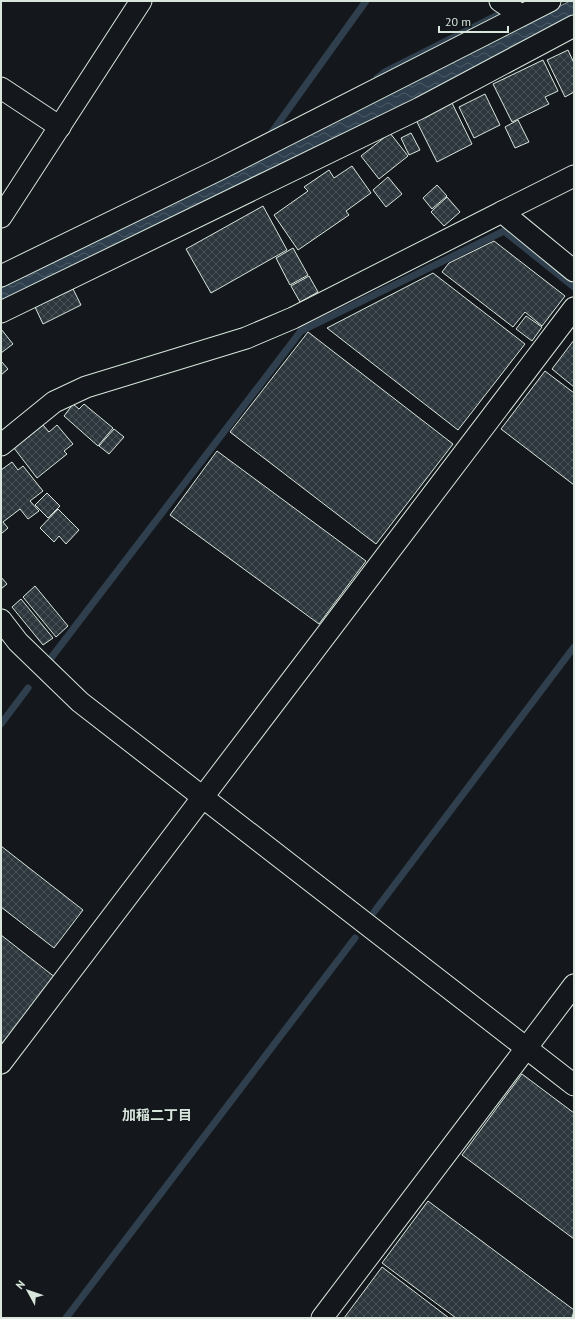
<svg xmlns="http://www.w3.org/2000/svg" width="575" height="1319" viewBox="0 0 575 1319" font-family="'PT Sans','Noto Sans JP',sans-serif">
	<defs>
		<pattern id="water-waves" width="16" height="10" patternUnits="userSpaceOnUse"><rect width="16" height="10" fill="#2f3f4d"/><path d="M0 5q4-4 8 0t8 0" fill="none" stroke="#4c5b66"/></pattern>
		<pattern id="building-cross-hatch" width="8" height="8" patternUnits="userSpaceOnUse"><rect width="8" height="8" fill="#2c363c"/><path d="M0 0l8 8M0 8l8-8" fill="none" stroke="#4a5358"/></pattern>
	</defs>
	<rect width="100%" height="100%" fill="#14181c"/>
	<polygon fill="url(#water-waves)" stroke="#939e99" points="570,1 574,1 574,17 408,105 1,304 1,288 396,91"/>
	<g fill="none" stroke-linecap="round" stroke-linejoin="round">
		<g stroke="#2f3f4d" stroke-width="7">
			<polyline points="377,78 385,72 504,12"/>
			<polyline points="272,132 366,1"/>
			<polyline points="51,658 301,331 504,231 574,287"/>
			<polyline points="1,724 28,688"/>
			<polyline points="374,912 574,647"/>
			<polyline points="66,1318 355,938"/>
		</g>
	</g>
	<g fill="url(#building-cross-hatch)" stroke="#d8e6dc">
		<polygon points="568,50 574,63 574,92 565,97 547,60"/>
		<polygon points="543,60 558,91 545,97 549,104 512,122 493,84"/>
		<polygon points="485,94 500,125 474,138 459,107"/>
		<polygon points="452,103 472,144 437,162 416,120"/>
		<polygon points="518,120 529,142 515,148 505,127"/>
		<polygon points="390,133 408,156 379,179 361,156"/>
		<polygon points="411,133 420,150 409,155 401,138"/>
		<polygon points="352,166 371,193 346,211 349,215 298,250 274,215 308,191 304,187 329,170 334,178"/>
		<polygon points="388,177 402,194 386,207 373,190"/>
		<polygon points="437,185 447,196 432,209 423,198"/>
		<polygon points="447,197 460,212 444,226 431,212"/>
		<polygon points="263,206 287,250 211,293 186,249"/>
		<polygon points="494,241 565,296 542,326 525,312 513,327 442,272 449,263"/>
		<polygon points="293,248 308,275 290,285 276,258"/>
		<polygon points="433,273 525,344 458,430 327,328"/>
		<polygon points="309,276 318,292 300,302 291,286"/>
		<polygon points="73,289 81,305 43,324 35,307"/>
		<polygon points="526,316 542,327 532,341 516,329"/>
		<polygon points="1,329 13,344 1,353"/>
		<polygon points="308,332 453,444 376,544 230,432"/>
		<polygon points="574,340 574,387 552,369"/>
		<polygon points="1,361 8,369 1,375"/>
		<polygon points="545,371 574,393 574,485 501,429"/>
		<polygon points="73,404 79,409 84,404 113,428 98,446 64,416"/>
		<polygon points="43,425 49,432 57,425 73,444 64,451 67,454 37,478 14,448"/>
		<polygon points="114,429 124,437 109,454 99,446"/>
		<polygon points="217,451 366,561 319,624 170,515"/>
		<polygon points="12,462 18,470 23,466 43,491 30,501 39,511 28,519 20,509 3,522 8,528 1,534 1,470"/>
		<polygon points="47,493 60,506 48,518 35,505"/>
		<polygon points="58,509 79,530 66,544 59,536 54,542 40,528"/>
		<polygon points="1,577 7,584 1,589"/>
		<polygon points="35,586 68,626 56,637 23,597"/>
		<polygon points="21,599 53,638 43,645 12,607"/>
		<polygon points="1,846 83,910 54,948 1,907"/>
		<polygon points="1,935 56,978 1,1048"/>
		<polygon points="522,1074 574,1113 574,1239 462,1155"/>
		<polygon points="428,1201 574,1310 572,1318 456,1318 382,1263"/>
		<polygon points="382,1267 449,1318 344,1318"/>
	</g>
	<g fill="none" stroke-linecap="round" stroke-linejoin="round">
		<g stroke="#d8e6dc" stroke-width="23">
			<g id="street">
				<polyline points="500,1 521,15"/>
				<polyline points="1,88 60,127"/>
				<polyline points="502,212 574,176"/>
				<polyline points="1,217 141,1"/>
				<polyline points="1,276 218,170 550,1"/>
				<polyline points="1,312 420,108 574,26"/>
				<polyline points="1,445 54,402 86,387 246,338 293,318 502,212 574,271"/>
				<polyline points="1,620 18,642 80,702 574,1085"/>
				<polyline points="1,1063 574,308"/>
				<polyline points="322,1318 574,985"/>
			</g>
		</g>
		<use href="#street" stroke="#14181c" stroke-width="21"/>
	</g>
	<g text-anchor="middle" stroke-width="3" stroke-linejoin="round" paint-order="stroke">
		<g font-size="14" font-weight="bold" fill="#d8e6dc" stroke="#14181c">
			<text x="157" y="1120">加稲二丁目</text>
		</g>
	</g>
	<rect width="575" height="1319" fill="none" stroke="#d8e6dc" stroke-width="4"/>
	<g transform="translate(28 1291) rotate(310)" stroke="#14181c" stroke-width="3" paint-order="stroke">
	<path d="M0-3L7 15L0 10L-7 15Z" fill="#d8e6dc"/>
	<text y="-6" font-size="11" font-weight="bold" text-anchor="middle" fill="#d8e6dc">N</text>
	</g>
	<path d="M439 26v6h69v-6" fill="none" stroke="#d8e6dc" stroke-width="2"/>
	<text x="445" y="26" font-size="12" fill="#d8e6dc" stroke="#14181c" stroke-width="3" paint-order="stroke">20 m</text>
</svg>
